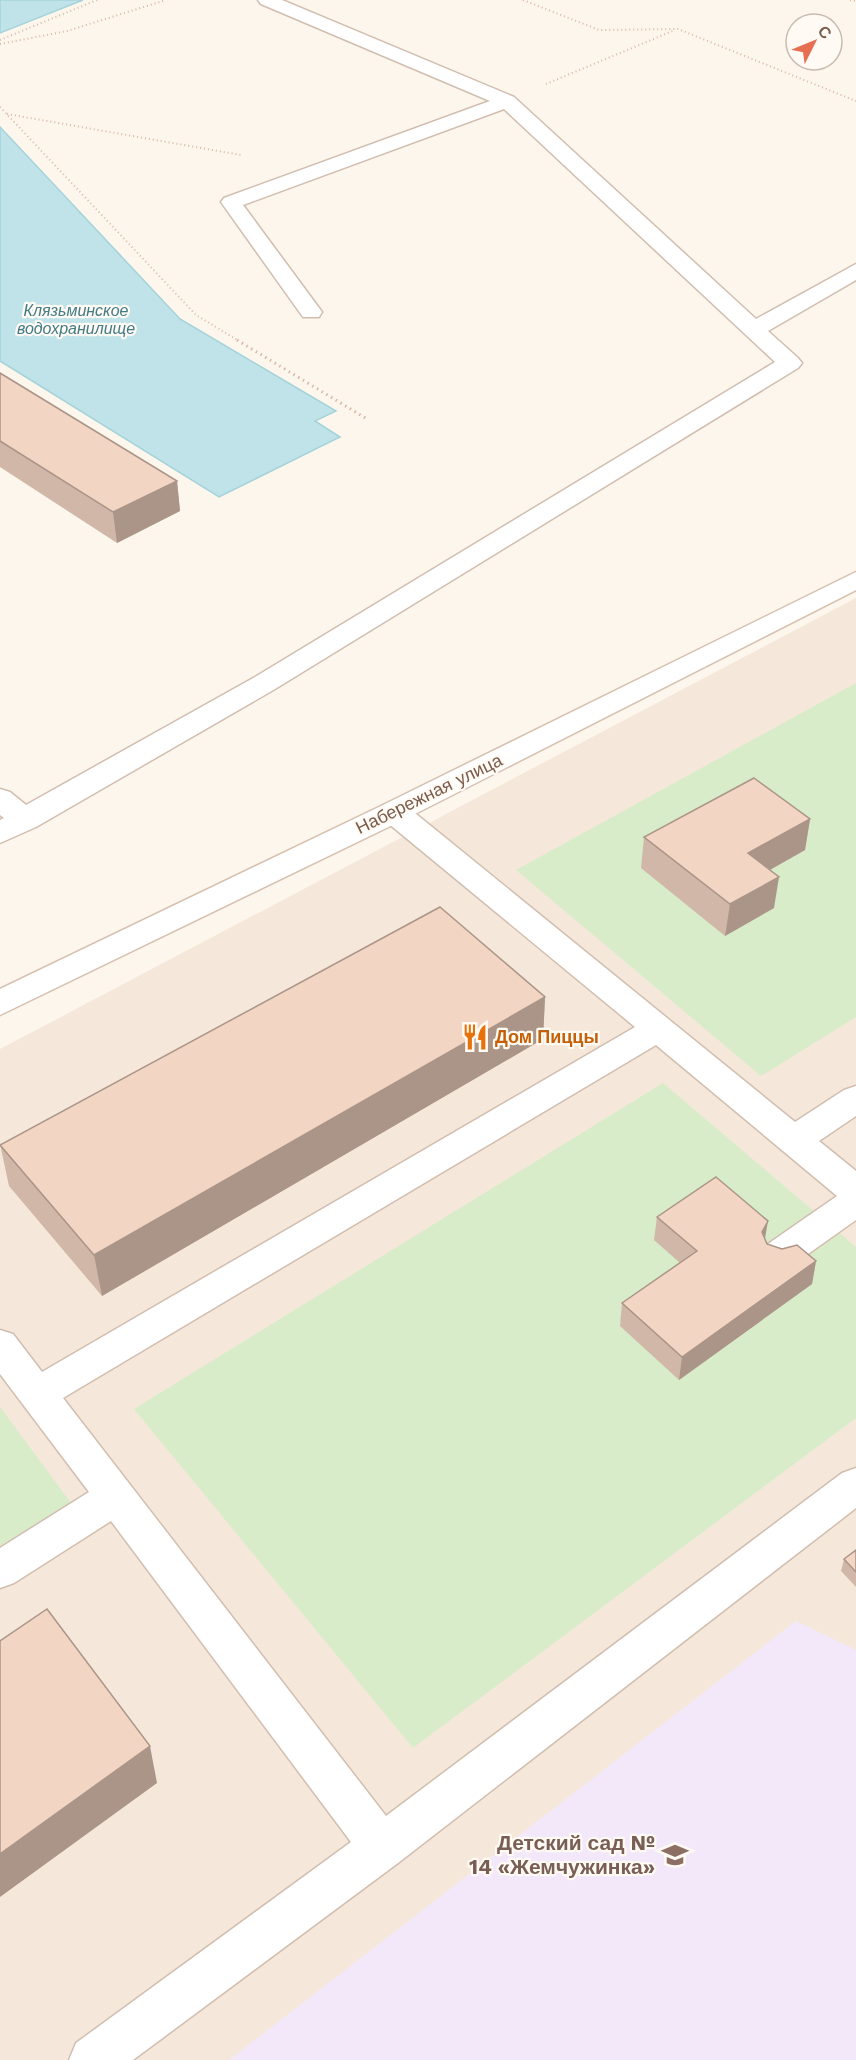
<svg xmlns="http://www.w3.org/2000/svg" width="856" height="2060" viewBox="0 0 856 2060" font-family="'Work Sans',sans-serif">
	<rect width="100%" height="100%" fill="#fdf6ec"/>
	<polygon fill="#f5e8da" points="856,598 856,2060 0,2060 0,1049"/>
	<polygon fill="#f3e8fa" points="796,1621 856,1650 856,2060 229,2060"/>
	<g fill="#d8ecc9">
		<polygon points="856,683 856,1017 761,1076 516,870"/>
		<polygon points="663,1083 856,1247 856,1418 413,1748 134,1409"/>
		<polygon points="0,1407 71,1503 0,1546"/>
	</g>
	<g fill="#bfe3e8" stroke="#a5d3da" stroke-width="1.5">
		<polygon points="0,0 83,0 0,33"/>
		<polygon points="0,127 180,319 336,411 315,421 340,437 219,497 0,361"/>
	</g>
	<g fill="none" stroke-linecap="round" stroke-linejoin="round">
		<g stroke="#d1beb0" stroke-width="3">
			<g id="lane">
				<polygon points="258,0 282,0 514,97 756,319 856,264 856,280 768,331 798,358 802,363 798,368 275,689 36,827 0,843 0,820 4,818 0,815 0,789 10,792 26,805 255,677 775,362 504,109 243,205 322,312 319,317 303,317 221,202 224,198 490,101 261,4"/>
				<polygon points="394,802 405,805 795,1122 844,1090 856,1086 856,1116 819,1141 856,1171 856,1220 791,1266 778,1270 765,1266 760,1256 765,1246 837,1196 656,1045 63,1398 386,1816 842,1473 856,1468 856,1508 398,1863 133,2060 69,2060 76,2043 351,1842 111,1521 14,1583 0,1588 0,1548 89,1492 0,1374 0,1330 13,1334 42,1372 635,1027 383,819 379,812 383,805"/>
			</g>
		</g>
		<g stroke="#d6c0b0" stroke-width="3">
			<polygon id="secondary" points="856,572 856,590 405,819 0,1015 0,989 383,805"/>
		</g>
		<g stroke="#d9b8a5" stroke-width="2" stroke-dasharray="1 3" stroke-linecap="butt">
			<polyline points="523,0 599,30 678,29 856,101"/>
			<polyline points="850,0 856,1"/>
			<polyline points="0,40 97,0"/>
			<polyline points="0,44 67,31 166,0"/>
			<polyline points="546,84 675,30"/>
			<polyline points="0,107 196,315 239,341"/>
			<polyline points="7,114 241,155"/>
		</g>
		<polyline stroke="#d9b8a5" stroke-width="3" stroke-dasharray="1.5 4" stroke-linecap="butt" points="237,340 367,419"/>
		<use href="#lane" fill="#fff" fill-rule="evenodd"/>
		<use href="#secondary" fill="#fff" fill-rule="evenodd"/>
	</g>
	<g fill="#d1b7a8">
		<polygon points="0,373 177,481 180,511 117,543 0,467"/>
		<polygon points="810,819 805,850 770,870 774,908 725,936 641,868 644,837"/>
		<polygon points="545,997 543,1039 102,1296 9,1186 0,1144"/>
		<polygon points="657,1217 765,1238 767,1244 816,1261 812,1284 679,1380 620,1326 622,1303 680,1263 654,1240"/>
		<polygon points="856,1550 856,1587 841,1571 844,1559"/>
	</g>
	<g fill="#aa9588">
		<polygon points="177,481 180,511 117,543 113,512"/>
		<polygon points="810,819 805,850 743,885 748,853"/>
		<polygon points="779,877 774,908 725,936 730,904"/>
		<polygon points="545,997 543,1039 102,1296 94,1255"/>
		<polygon points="768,1221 764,1244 762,1232"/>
		<polygon points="816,1261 812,1284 679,1380 682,1357"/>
		<polygon points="150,1746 157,1783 0,1897 0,1854"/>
	</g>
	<g fill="#f3d5c3" stroke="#aa9588" stroke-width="1.5">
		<polygon points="0,373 177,481 113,512 0,441"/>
		<polygon points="754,778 810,819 748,853 779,877 730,904 644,837"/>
		<polygon points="440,907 545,997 94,1255 0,1145"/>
		<polygon points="716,1177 768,1221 762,1232 767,1244 782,1249 797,1245 816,1261 682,1357 622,1303 697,1251 657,1217"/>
		<polygon points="856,1550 856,1572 844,1559"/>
		<polygon points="47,1609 150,1746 0,1854 0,1641"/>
	</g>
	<defs>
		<g id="restaurant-bare" transform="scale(2.07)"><path d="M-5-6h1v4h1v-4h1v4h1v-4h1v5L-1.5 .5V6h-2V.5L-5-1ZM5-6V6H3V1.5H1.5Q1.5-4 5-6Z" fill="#e8710a" stroke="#fffaf3" stroke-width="2.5" paint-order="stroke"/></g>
		<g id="school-bare" transform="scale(2.07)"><path d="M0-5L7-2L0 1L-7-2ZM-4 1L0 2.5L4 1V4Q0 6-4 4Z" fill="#8d6e63" stroke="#fffaf3" stroke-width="2.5" paint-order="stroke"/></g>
	</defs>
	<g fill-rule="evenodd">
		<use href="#restaurant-bare" x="475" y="1037"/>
		<use href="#school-bare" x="675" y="1855"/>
	</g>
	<g text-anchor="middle" stroke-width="4.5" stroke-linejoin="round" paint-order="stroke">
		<g font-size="16" font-style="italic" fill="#437c86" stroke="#fffaf3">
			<text x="76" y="316">Клязьминское<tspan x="76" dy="18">водохранилище</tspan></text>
		</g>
		<g font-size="18" fill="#7a5c4d" stroke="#fffaf3">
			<text transform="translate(429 794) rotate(-26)" y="6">Набережная улица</text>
		</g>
		<g font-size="18" font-weight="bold" fill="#c56008" stroke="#fffaf3" text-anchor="start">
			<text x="495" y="1043">Дом Пиццы</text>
		</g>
		<g font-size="21" font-weight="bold" fill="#785e54" stroke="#fffaf3" text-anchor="end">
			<text x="655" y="1850">Детский сад №<tspan x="655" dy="24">14 «Жемчужинка»</tspan></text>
		</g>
	</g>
	<g transform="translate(814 42) rotate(47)"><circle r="28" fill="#fffaf3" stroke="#cabbb1" stroke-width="1.5"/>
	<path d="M0-4.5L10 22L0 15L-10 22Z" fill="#e76f51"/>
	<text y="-9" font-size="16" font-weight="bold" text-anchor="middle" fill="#7a5c4d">С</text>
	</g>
</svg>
